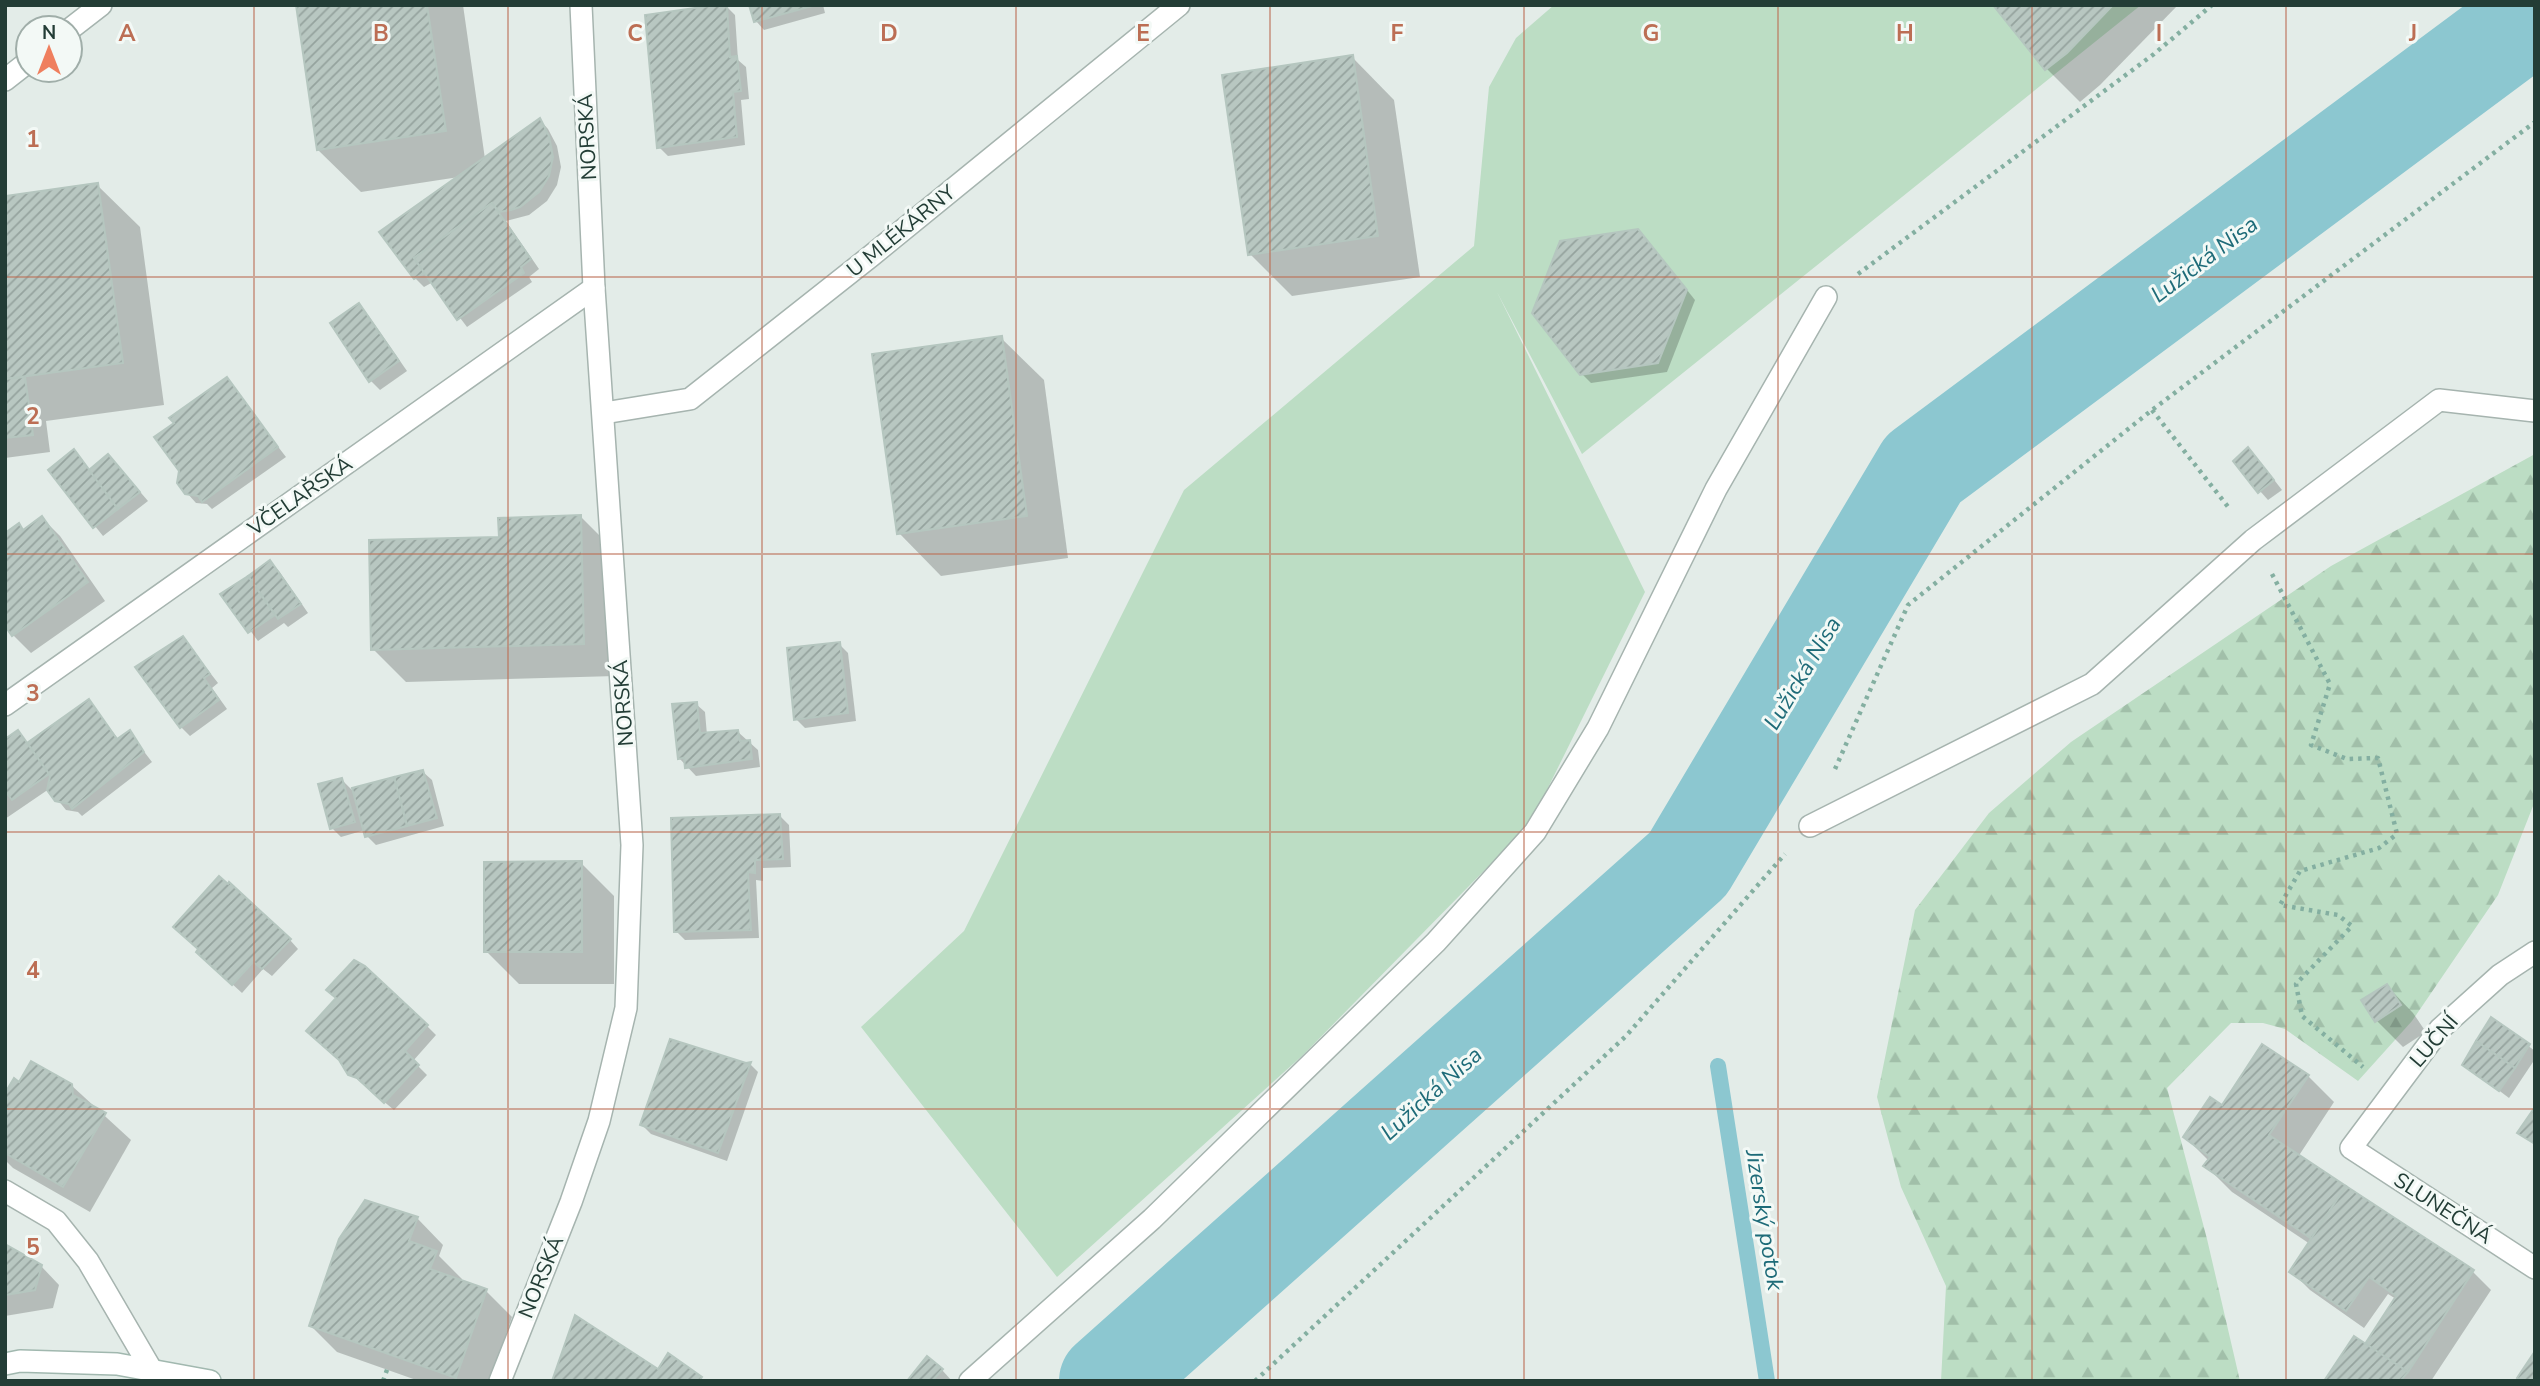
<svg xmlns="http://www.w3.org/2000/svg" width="2540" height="1386" viewBox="0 0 2540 1386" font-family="'Nunito Sans',sans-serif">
	<defs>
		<pattern id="forest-firs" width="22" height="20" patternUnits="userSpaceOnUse" patternTransform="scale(1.75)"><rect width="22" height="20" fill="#bcddc4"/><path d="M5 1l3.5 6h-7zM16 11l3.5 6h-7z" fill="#a1bfa9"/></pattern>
		<pattern id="building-hatch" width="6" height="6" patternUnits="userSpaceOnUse" patternTransform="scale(1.75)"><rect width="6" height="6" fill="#b8c7c1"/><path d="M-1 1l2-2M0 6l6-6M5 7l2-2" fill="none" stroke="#95a39e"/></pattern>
	</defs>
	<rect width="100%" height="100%" fill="#e3ece8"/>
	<polygon fill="url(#forest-firs)" points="2535,454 2535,801 2498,895 2412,1021 2358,1081 2285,1029 2263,1023 2231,1023 2167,1088 2207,1239 2240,1381 1941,1381 1946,1286 1901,1187 1877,1097 1915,910 1989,813 2071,742 2331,566"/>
	<polygon fill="#bcddc4" points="1554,5 2141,5 1582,454 1497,292 1645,592 1530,824 1303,1055 1057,1277 861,1027 964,931 1184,490 1474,246 1489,87 1516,38"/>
	<g fill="#0003">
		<polygon points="297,5 463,5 485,159 540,120 548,129 557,146 561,167 557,185 547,201 529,215 506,221 539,269 529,277 532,282 467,327 433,282 424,287 415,278 459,177 361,192 318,150"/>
		<polygon points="751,5 823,5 825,13 764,30 756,21"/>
		<polygon points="1995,5 2178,5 2100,85 2080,102 2047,69"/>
		<polygon points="726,6 735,15 738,60 746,67 749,99 741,100 745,145 668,156 659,147"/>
		<polygon points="1352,57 1394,100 1420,277 1292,296 1250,254"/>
		<polygon points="97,185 140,227 164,405 46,421 50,452 5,458 5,198"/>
		<polygon points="1647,240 1695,300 1667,372 1591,383 1582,374"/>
		<polygon points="359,306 368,315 407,371 380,390 371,381 333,324"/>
		<polygon points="1001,338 1044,380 1068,558 941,576 899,533"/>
		<polygon points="226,379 286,457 212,509 207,504 196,503 187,493"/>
		<polygon points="74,452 91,471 117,465 148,501 103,536 50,470"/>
		<polygon points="2257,458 2282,490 2268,500 2260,491"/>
		<polygon points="581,517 614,550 616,676 406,682 373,649 500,539"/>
		<polygon points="42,518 60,536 105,601 31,653 13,635 19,526 24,531"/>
		<polygon points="270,562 279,571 308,613 288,627 284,623 258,641 223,594"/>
		<polygon points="183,638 218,683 212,688 227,709 190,736 181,727"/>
		<polygon points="839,644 848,653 856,721 805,728 796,719"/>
		<polygon points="89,701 119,740 129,732 152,762 82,816 78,812 66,810 49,789 5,819 5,741 18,732 29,744"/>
		<polygon points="696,704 705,712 707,735 738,732 758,750 760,767 696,776 679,758"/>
		<polygon points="423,772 432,780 444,826 376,845 367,836 365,830 341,837 332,828 342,780 352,790"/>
		<polygon points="780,816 789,825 791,867 763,868 763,881 756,880 759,938 685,940 676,931"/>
		<polygon points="581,863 614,896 614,984 519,984 486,951"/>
		<polygon points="290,940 298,949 272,976 263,969 242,993 207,961"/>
		<polygon points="2387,986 2413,1013 2426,1032 2403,1047 2377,1021 2364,1001"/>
		<polygon points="2492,1019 2535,1051 2535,1059 2509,1098 2464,1064"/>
		<polygon points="427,1026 436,1035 413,1061 427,1075 394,1110 345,1069 341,1061"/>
		<polygon points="750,1064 758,1072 727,1161 651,1134 642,1125"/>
		<polygon points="2308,1076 2334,1102 2298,1157 2473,1272 2491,1290 2431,1381 2326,1381 2366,1346 2396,1299 2388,1294 2364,1328 2310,1290 2292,1272 2310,1244 2232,1192 2206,1166 2209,1161 2185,1137 2222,1107"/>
		<polygon points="20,1084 71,1085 131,1140 90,1212 13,1168 5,1160 5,1096"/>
		<polygon points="417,1218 443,1245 439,1256 462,1279 461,1282 486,1291 512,1317 490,1381 419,1381 337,1352 311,1326"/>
		<polygon points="5,1246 41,1266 59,1285 53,1308 5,1316"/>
		<polygon points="942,1370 952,1381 909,1381"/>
	</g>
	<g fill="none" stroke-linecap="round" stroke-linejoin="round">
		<polyline stroke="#8cc7d0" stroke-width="16" points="1718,1066 1767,1381"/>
		<polyline stroke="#8cc7d0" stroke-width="98" points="1108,1381 1688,864 1923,469 2535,14"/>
	</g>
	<g fill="url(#building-hatch)" stroke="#b5c6bf" stroke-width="2">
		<polygon points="296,5 427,5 446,131 317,150"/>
		<polygon points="716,5 727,5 730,57 737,56 741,91 733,92 737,137 657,148 645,15"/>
		<polygon points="749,5 816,5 754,22"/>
		<polygon points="1993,5 2113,5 2067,53 2045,70"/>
		<polygon points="1353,55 1378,236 1248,255 1222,75"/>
		<polygon points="540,118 549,136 553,157 549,176 539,192 520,207 511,210 499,212 492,203 414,258 425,273 414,279 379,232"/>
		<polygon points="98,183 123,363 5,379 5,196"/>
		<polygon points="492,203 531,259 521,267 524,273 457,320 414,258"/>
		<polygon points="1638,229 1687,290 1658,363 1580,375 1532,313 1560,241"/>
		<polygon points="359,303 399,361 369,382 330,323"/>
		<polygon points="1002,336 1027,516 897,534 872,354"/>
		<polygon points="25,377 33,435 5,438 5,379"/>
		<polygon points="227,377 278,447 202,502 198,496 185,494 177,483 179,471 154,437 174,423 169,418"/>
		<polygon points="2248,447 2274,480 2258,493 2233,461"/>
		<polygon points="74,449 118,509 93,528 48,470"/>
		<polygon points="108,454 140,492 118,509 89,470"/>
		<polygon points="581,515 584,644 371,650 369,540 499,537 498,518"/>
		<polygon points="42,516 88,582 12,636 5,626 5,533 19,523 23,530"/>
		<polygon points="270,560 301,604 278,619 248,576"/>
		<polygon points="248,576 275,615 248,633 220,594"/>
		<polygon points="183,636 210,674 204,678 219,700 180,728 135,667"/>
		<polygon points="840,642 848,713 794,720 787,648"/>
		<polygon points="89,699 117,739 130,730 144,752 72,809 69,804 55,801 47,790 50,776 27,743"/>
		<polygon points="697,702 700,733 738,730 740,741 750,740 752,759 685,768 684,758 678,759 672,704"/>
		<polygon points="18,730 49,774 12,800 5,791 5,739"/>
		<polygon points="423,770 437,818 407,826 394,777"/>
		<polygon points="394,777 407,826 365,837 352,788"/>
		<polygon points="342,778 355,822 330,829 318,784"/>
		<polygon points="780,814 783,859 755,860 755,873 748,872 751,930 674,932 671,818"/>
		<polygon points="582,861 582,952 484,952 484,862"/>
		<polygon points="219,876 228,884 229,882 291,939 262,969 253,962 232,985 196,952 198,949 173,927"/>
		<polygon points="354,960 365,966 428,1025 405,1051 419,1065 384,1103 357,1078 348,1075 339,1060 306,1031 336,998 326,990"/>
		<polygon points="2387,984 2401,1005 2375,1022 2361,1000"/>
		<polygon points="2491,1017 2530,1044 2515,1068 2476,1041"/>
		<polygon points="670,1039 746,1063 751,1062 718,1153 640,1125"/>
		<polygon points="2476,1041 2515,1068 2499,1091 2462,1065"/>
		<polygon points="2262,1044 2309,1075 2269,1135 2346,1186 2312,1239 2203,1166 2210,1157 2183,1137 2210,1097 2222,1105"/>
		<polygon points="31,1061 72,1084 73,1095 106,1113 63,1187 5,1153 5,1093 14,1078 19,1082"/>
		<polygon points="2535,1107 2535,1144 2517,1133"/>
		<polygon points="2346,1186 2474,1270 2408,1372 2365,1344 2396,1296 2369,1277 2346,1311 2289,1272"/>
		<polygon points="365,1200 418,1217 409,1241 437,1251 430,1269 487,1289 456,1378 309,1326 339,1239"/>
		<polygon points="5,1244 42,1265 35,1290 5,1295"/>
		<polygon points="575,1315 658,1369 668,1353 702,1377 699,1381 552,1381"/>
		<polygon points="2354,1336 2408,1372 2402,1379 2405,1381 2324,1381"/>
		<polygon points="2535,1351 2535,1381 2521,1381 2517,1378"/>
		<polygon points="927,1356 943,1369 932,1381 907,1381"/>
	</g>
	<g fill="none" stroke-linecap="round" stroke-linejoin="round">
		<g stroke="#a6b4af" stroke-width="24">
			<g id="service">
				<polyline points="1810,826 2092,684 2253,540 2439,400 2535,411"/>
				<polyline points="970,1381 1152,1219 1436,942 1535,832 1598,728 1716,489 1826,297"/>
			</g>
		</g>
		<g stroke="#a6b4af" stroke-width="24">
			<g id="minor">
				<polyline points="70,29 101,5"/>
				<polyline points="5,80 28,62"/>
				<polyline points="604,413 690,399 871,256 1179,5"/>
				<polyline points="5,705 594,288"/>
				<polyline points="2535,952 2500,975 2440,1029 2351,1148 2535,1268"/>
				<polyline points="5,1191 56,1221 88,1261 151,1369"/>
				<polyline points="500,1381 571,1202 599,1121 626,1008 632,845 594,288 581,5"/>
			</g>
		</g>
		<g stroke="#a1b8af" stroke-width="24">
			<polyline id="secondary" points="5,1364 20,1361 117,1364 210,1381"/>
		</g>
		<g stroke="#84afa1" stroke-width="4.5" stroke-dasharray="3.5 5" stroke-linecap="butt">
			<polyline points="1858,274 2154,54 2212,5"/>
			<polyline points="2152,410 2229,508"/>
			<polyline points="2272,574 2330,684 2311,745 2347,759 2378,758 2397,834 2379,848 2300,871 2280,905 2338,915 2352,926 2296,984 2302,1016 2363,1067"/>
			<polyline points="1835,769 1908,605 2152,410 2535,122"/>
			<polyline points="383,1381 388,1367"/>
			<polyline points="1255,1381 1626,1036 1785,854"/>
		</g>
		<use href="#service" stroke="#fff" stroke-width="21"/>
		<use href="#minor" stroke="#fff" stroke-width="21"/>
		<use href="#secondary" stroke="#fff" stroke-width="21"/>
	</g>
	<path fill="none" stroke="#bc6e54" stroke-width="2" stroke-opacity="0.55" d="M254,5V1381M508,5V1381M762,5V1381M1016,5V1381M1270,5V1381M1524,5V1381M1778,5V1381M2032,5V1381M2286,5V1381M5,277H2535M5,554H2535M5,832H2535M5,1109H2535"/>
	<g text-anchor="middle" stroke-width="6" stroke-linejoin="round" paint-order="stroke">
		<g font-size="21" fill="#233d36" stroke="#f3f9f6">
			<text transform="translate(587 137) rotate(-93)" y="7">NORSKÁ</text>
			<text transform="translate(901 231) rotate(-39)" y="7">U MLÉKÁRNY</text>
			<text transform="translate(300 496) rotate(-35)" y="7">VČELAŘSKÁ</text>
			<text transform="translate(623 703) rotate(-94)" y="7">NORSKÁ</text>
			<text transform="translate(2434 1041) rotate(-49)" y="7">LUČNÍ</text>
			<text transform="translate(2443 1208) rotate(33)" y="7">SLUNEČNÁ</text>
			<text transform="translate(541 1277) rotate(-68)" y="7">NORSKÁ</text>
		</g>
		<g font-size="23" font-style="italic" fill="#1e6b78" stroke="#f3f9f6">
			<text transform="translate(2204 259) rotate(-37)" y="8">Lužická Nisa</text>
			<text transform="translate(1802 673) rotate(-59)" y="8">Lužická Nisa</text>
			<text transform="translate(1431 1093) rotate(-42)" y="8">Lužická Nisa</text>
			<text transform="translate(1765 1220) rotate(81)" y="8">Jizerský potok</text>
		</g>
	</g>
	<g font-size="23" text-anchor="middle" font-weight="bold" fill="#bc6e54" stroke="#f3f9f6" stroke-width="6" stroke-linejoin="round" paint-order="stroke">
		<text x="127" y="41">A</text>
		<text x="381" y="41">B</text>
		<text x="635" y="41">C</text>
		<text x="889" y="41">D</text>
		<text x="1143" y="41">E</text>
		<text x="1397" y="41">F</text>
		<text x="1651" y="41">G</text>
		<text x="1905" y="41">H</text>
		<text x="2159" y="41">I</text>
		<text x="2413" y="41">J</text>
		<text x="33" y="147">1</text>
		<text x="33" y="424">2</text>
		<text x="33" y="701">3</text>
		<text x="33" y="978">4</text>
		<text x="33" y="1255">5</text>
	</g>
	<rect width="2540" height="1386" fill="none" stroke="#233d36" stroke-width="14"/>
	<g transform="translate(49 49)"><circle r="33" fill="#f3f9f6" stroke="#a0aea9" stroke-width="2"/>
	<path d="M0-5L12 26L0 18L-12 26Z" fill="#ef7f5e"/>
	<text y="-10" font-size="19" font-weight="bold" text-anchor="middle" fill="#233d36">N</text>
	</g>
</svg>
